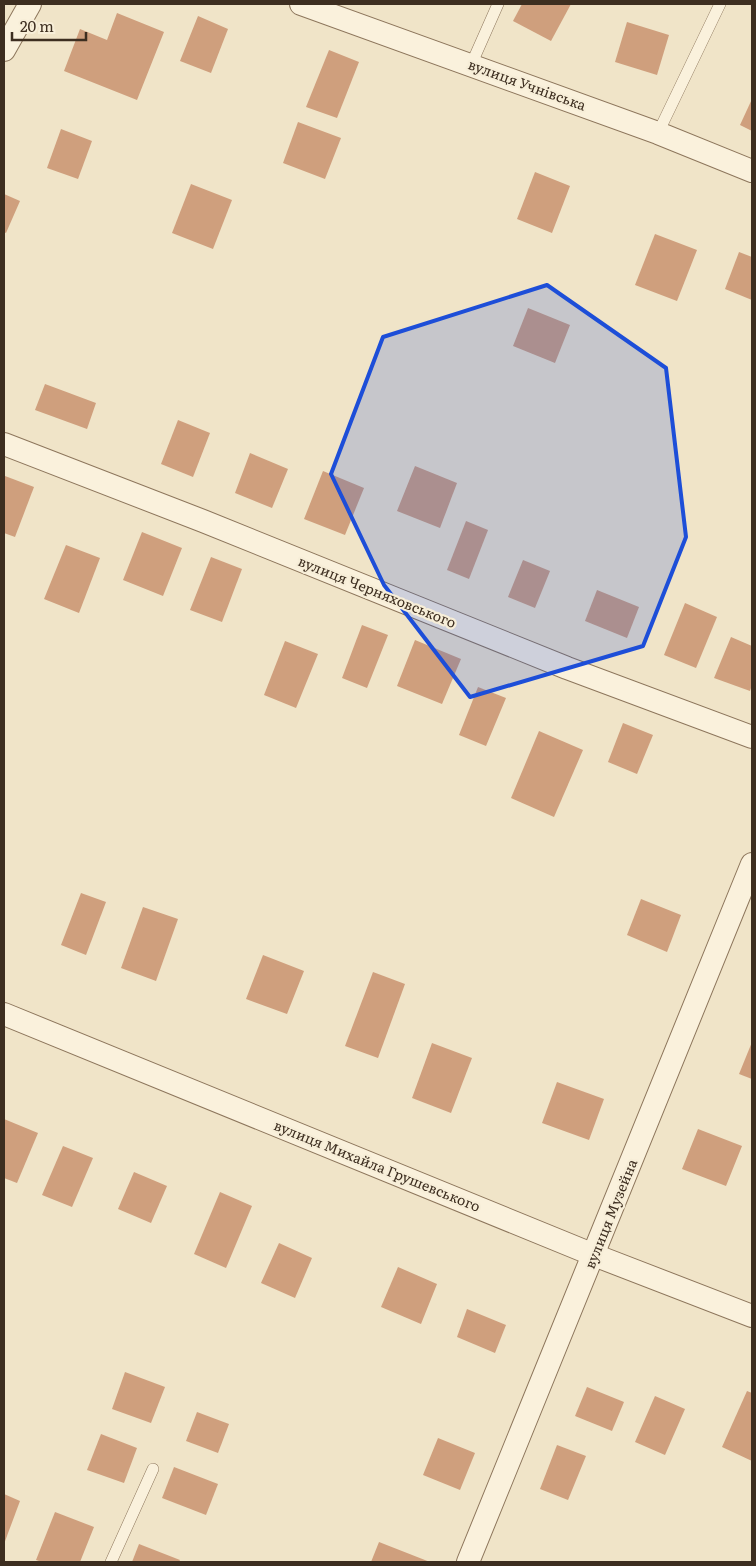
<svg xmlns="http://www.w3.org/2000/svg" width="756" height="1566" viewBox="0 0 756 1566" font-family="Literata,serif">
	<rect width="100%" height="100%" fill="#f0e4c8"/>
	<g fill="#cf9f7d">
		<polygon points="522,4 571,4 551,41 513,21"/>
		<polygon points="117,13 164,32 137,100 64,71 80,29 107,40"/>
		<polygon points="198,16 228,29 211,73 180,61"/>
		<polygon points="627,22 669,35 657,75 615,62"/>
		<polygon points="329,50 359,62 337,118 306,107"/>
		<polygon points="752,99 752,131 740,125"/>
		<polygon points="298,122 341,138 325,179 283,163"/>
		<polygon points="61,129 92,141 78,179 47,168"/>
		<polygon points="535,172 570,186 552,233 517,219"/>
		<polygon points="191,184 232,200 213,249 172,233"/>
		<polygon points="4,194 20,201 6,233 4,232"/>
		<polygon points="655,234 697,250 677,301 635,285"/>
		<polygon points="739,252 752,257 752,300 725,289"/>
		<polygon points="528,308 570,325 555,363 513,346"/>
		<polygon points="45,384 96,403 87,429 35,410"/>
		<polygon points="178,420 210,433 193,477 161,464"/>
		<polygon points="250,453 288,469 272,508 235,493"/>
		<polygon points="415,466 457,483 440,528 397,511"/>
		<polygon points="323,471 364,488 345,535 304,519"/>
		<polygon points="5,476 34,487 15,537 4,533 4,479"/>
		<polygon points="466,521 488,530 469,579 447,570"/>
		<polygon points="142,532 182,548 163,596 123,580"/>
		<polygon points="66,545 100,558 79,613 44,599"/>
		<polygon points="211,557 242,569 222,622 190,610"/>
		<polygon points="523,560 550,571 535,608 508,597"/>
		<polygon points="597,590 639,607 627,638 585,621"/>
		<polygon points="685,603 717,617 696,668 664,655"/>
		<polygon points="362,625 388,635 367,688 342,678"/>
		<polygon points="731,637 752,646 752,685 750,691 714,678"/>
		<polygon points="415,640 461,659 442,704 397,686"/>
		<polygon points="285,641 318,654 296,708 264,695"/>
		<polygon points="478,687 506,698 486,746 459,735"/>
		<polygon points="623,723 653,735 637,774 608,762"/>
		<polygon points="539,731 583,750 554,817 511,798"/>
		<polygon points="81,893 106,902 86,955 61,945"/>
		<polygon points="641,899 681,915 667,952 627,935"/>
		<polygon points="143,907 178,919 156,981 121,968"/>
		<polygon points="263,955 304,971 287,1014 246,999"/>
		<polygon points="373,972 405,984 378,1058 345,1046"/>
		<polygon points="752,1042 752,1079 739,1074"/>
		<polygon points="432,1043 472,1058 451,1113 412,1098"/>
		<polygon points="557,1082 604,1099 589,1140 542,1123"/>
		<polygon points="4,1119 38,1133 17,1183 4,1178"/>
		<polygon points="698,1129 742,1146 726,1186 682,1169"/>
		<polygon points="63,1146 93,1158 72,1207 42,1195"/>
		<polygon points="134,1172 167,1186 151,1223 118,1209"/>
		<polygon points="220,1192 252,1206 226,1268 194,1254"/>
		<polygon points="279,1243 312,1258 295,1298 261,1283"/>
		<polygon points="398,1267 437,1284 421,1324 381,1307"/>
		<polygon points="467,1309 506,1325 495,1353 457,1337"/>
		<polygon points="125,1372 165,1387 151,1423 112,1409"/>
		<polygon points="587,1387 624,1402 612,1431 575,1416"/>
		<polygon points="747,1391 752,1393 752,1461 722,1447"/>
		<polygon points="655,1396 685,1409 665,1455 635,1442"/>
		<polygon points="197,1412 229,1424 218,1453 186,1441"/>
		<polygon points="101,1434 137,1448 124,1483 87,1470"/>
		<polygon points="438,1438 475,1453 460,1490 423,1475"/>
		<polygon points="557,1445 586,1456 568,1500 540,1489"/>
		<polygon points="174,1467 218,1484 206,1515 162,1498"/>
		<polygon points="4,1494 20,1501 4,1544"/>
		<polygon points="55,1512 94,1527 80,1562 42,1562 36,1560"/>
		<polygon points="379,1542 430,1562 371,1562"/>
		<polygon points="139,1544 180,1560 179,1562 132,1562"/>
	</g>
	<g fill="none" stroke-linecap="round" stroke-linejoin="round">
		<g stroke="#8d765c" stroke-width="12">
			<g id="service">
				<polyline points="471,65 498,4"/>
				<polyline points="658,133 720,4"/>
				<polyline points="111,1562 153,1469"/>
			</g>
		</g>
		<g stroke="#8d765c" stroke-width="24">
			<g id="minor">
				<polyline points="301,4 658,133 752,171"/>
				<polyline points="4,50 30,4"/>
				<polyline points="4,444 203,521 567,668 752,737"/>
				<polyline points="4,1014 594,1255 752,1316"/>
				<polyline points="468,1562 752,864"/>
			</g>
		</g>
		<use href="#service" stroke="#faf1dc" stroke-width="11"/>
		<use href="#minor" stroke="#faf1dc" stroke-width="22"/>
	</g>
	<path fill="#1d4ed8" fill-opacity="0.2" stroke="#1d4ed8" stroke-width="4" stroke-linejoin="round" d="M547,285L666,368L686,537L643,646L470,697L384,585L331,474L383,337Z"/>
	<g text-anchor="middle" stroke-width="4.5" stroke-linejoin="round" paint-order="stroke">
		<g font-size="14" fill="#3d2e20" stroke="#f7eed8">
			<text transform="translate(527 85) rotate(20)" y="5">вулиця Учнівська</text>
			<text transform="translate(377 592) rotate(22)" y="5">вулиця Черняховського</text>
			<text transform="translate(377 1166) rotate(22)" y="5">вулиця Михайла Грушевського</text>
			<text transform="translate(611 1214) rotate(-68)" y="5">вулиця Музейна</text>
		</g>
	</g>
	<rect width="756" height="1566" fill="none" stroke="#3d2e20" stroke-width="10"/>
	<path d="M12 32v8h74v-8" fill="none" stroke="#3d2e20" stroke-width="2.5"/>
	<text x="20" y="32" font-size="15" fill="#3d2e20" stroke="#f7eed8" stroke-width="4" paint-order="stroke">20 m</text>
</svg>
